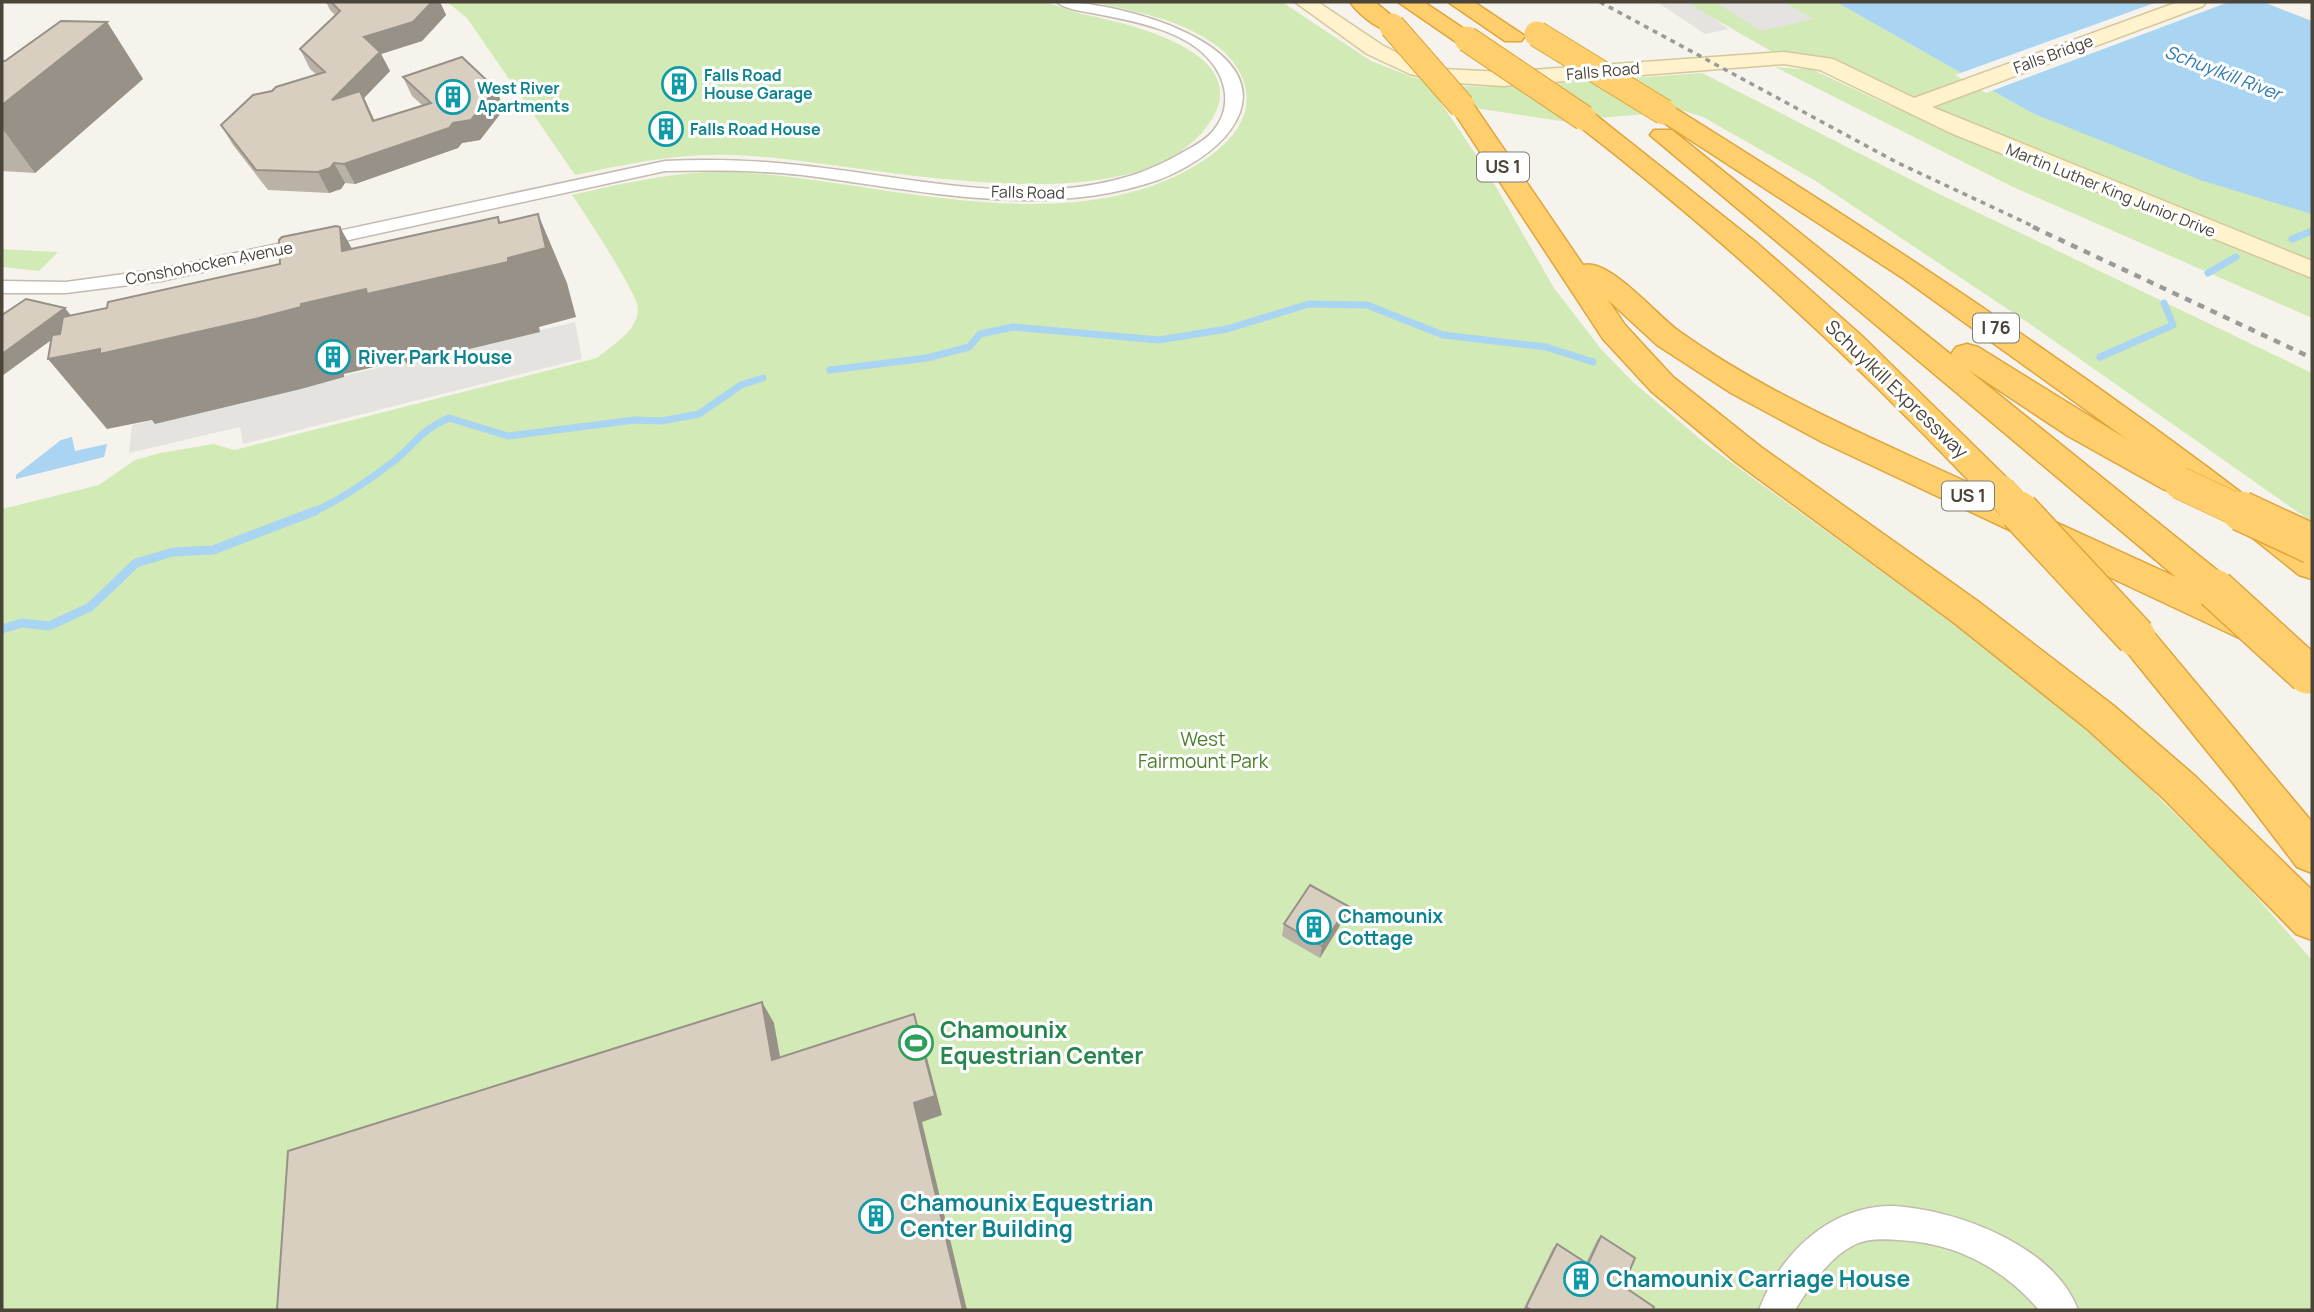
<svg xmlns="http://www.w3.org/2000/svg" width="2314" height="1312" viewBox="0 0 2314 1312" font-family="Manrope,sans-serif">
	<rect width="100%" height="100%" fill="#f6f3ec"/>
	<g fill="#d2eab5">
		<path d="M447,2C579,2 712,2 844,2C889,2 934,2 979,2C999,2 1020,0 1039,2C1053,3 1068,10 1082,14C1126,23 1261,52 1208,125C1127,236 850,157 731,155C678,153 627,164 575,175L467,18Z"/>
		<path d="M1093,2H1282L1371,61L1415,78L1460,86L1511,87L1702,73L1933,191L2312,373V522L2033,326L1814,180L1703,117L1684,111L1561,121L1441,103L1485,168L1554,288L1601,349L1633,382L1706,444L2013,667L2109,748L2236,874L2312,960V1310H2V509L99,485L135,460L160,453L214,444L234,450L597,358C611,346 639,330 638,308C638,295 583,210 572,195C626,183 679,170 734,172C878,179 1065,245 1198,164C1217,152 1236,137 1244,115C1253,88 1238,62 1217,46C1181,19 1136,12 1093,2Z"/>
		<polygon points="1685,2 1836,2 2032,113 2312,214 2312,318 2013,187 1775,67 1813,70 1893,107 1910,98 1828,57 1771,51"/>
		<polygon points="2,249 58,252 39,271 2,267"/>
	</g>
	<g fill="#e5e3e0">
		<polygon points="1657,2 1688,2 1729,29 1705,34"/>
		<polygon points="1715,2 1784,2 1813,19 1761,31"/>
		<polygon points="575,322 582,359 243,444 240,427 129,453 132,425"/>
	</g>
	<g fill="#a9d4f2">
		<polygon points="1836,2 2263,2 2312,21 2312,214 2200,180 2032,113"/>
		<polygon points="72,437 75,451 107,444 104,457 16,479 16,475 61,440"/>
	</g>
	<polygon fill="#f6f3ec" points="2157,2 2229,2 1986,93 1955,75"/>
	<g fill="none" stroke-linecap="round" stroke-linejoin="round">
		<g stroke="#a9d4f2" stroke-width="7">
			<polyline points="2292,239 2312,231"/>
			<polyline points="2208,273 2236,257"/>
			<polyline points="2100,357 2173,325 2164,303"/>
			<polyline points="830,370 927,358 969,347 980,334 1013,327 1159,340 1227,329 1309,304 1367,305 1443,335 1546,347 1593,362"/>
			<path d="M311,513C341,500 368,481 394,461C416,444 419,431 449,418L508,436L635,420L661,421L699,414L741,385L763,378"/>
		</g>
		<polyline stroke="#a9d4f2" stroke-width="9" points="2,629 22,623 49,626 90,607 136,563 173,552 213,550 315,511"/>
		<g stroke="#c2bbae" stroke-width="3">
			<g id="minor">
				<path d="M1057,2C1112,0 1290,44 1231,129C1216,151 1183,171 1158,180C1044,220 918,190 802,175C756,170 711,170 665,171L161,281L66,293H2V281L66,282L161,269L665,161C710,159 753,160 798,165C920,177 1064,220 1178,155C1190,148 1204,142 1213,131C1229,112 1229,88 1215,67C1191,30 1132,21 1092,13C1081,11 1065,9 1057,2Z"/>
				<path d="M1892,1206C1955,1209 2054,1245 2078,1310H2039C2002,1267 1956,1243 1899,1240C1886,1239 1869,1238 1856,1244C1830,1256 1810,1286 1795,1310H1759C1780,1254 1829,1206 1892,1206Z"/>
			</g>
		</g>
		<g stroke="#d6c79b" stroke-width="3">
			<polygon id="secondary" points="1295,2 1318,2 1382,45 1403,56 1442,69 1503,72 1784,52 1833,59 1914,98 2178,2 2206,2 2203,6 1932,107 2312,261 2312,278 1953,134 1820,70 1784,64 1503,86 1442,82 1410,74 1367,54"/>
		</g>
		<g stroke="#e0a43c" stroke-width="3">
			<g id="motorway">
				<path d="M1350,2H1375L1404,26L1400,31C1383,35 1360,16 1350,2Z"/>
				<polygon points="1398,2 1424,2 1479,39 1475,44 1459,44"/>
				<polygon points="1448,2 1474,2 1525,36 1521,41 1505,41"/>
				<path d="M1462,99L1471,101L1583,265C1610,258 1657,316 1680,332C1770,396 1874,439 1973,485C1849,355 1718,233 1575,123L1571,118L1575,113H1593L1757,243L1862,336L2012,483L2017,491L2009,501L2176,577L1650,135L1654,130H1672L1954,357L1951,354L1956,347L1967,344L1978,347L2128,440L1904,279L1655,117L1651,112L1655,107H1673C1893,244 2108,387 2312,547V579L2299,575L2189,487L2175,493L2163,489L2068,436L1967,369L2228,579L2233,589L2225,599L2263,617L2269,627L2263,637L2250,641L2237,637L1822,442L1731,393L1657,345L1608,300L1625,325L1673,377L1761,447L1979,602L2114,706L2195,776L2312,890V940L2296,934L2165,800L2086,728L1953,622L1737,463L1651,391L1603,339L1450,106L1453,101Z"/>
				<polygon points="2136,622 2149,627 2312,822 2312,873 2297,867 2233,783 2123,647 2117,637 2123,627"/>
			</g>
		</g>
		<use href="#minor" fill="#fff" fill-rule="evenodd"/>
		<use href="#secondary" fill="#fff3cd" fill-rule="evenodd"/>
		<use href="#motorway" fill="#ffcf6e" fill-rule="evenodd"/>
		<polyline stroke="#9a9a9a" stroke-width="3.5" stroke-dasharray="5 5" stroke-linecap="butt" points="1600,2 1898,163 2037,228"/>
		<polyline stroke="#9a9a9a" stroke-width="4.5" stroke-dasharray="7 7" stroke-linecap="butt" points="2033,227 2312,358"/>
		<g stroke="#e0a43c" stroke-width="27" stroke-linecap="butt">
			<g id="motorway-bridge-far2">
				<polyline points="1392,26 1462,106"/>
				<polyline points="1537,34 1664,112"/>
				<polyline points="1467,39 1584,118"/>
			</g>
		</g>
		<g stroke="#e0a43c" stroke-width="33" stroke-linecap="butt">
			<g id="motorway-bridge-far1">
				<polyline points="2180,483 2244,513"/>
				<polyline points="2000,491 2020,513"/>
			</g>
		</g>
		<g stroke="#e0a43c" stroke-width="42" stroke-linecap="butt">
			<g id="motorway-bridge">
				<polyline points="2019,511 2136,637"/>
				<polyline points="2241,511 2312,544"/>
				<polyline points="2215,589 2308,674"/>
			</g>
		</g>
		<use href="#motorway-bridge-far2" stroke="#ffcf6e" stroke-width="25"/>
		<use href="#motorway-bridge-far1" stroke="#ffcf6e" stroke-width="32"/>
		<use href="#motorway-bridge" stroke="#ffcf6e" stroke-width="39"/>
	</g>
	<g fill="#bab2a6">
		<polygon points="326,2 440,2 446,15 422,41 381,54 390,71 364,98 375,121 422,105 412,96 403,77 496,89 504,109 480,140 462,143 458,148 355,184 345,183 341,189 329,193 268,190 233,145 221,125 272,91 317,75 310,69 300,49 335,15 330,10"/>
		<polygon points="107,22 143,79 35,173 2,171 2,61 5,61"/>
		<polygon points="1348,906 1345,917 1320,958 1282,936 1284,924"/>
		<polygon points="1601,1236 1623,1286 1653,1310 1523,1310 1553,1248 1557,1244 1586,1263 1597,1240"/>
	</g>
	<g fill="#979187">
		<polygon points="432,2 440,2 446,15 422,41 381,54 390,71 364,98 383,141 332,100 364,37"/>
		<polygon points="107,22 143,79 35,173 2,128 2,105"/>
		<polygon points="496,89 504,109 480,140 462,143 458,148 355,184 344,164 453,123"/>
		<polygon points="334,163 345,183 341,189 329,193 318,172"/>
		<polygon points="538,214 567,283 576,317 539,327 540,332 407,364 404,360 344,374 344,377 301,389 155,424 152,420 107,429 48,359 100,349 301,304 342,251 340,227 376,292 499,223 498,217 516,256"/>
		<polygon points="65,308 76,322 2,376 2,354"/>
		<polygon points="1348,906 1345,917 1320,958 1322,946"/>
		<polygon points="762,1002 774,1023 784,1079 772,1060"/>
		<polygon points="914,1014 921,1035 942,1115 922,1122 967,1310 963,1310 914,1103"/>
	</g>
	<g fill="#d8cfc1" stroke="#979187" stroke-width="2">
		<polygon points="331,2 432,2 413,22 364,37 380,52 332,100 360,91 373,121 431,103 403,77 462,57 496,89 471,120 453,123 449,128 344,164 334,163 330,168 318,172 256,170 221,125 253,95 272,91 276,87 325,72 300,49 340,11"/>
		<polygon points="61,21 107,22 2,105 2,61 5,61"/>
		<polygon points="538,214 546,248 508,258 508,262 367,294 366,289 301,304 301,307 255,319 100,354 100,349 48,359 52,335 60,334 63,317 107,308 108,302 280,264 279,240 282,237 336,226 340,227 342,251 498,217 499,223"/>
		<polygon points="26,299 65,308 2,354 2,315"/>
		<polygon points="1310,885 1348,906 1322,946 1284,924"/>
		<polygon points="762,1002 772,1060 914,1014 935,1096 914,1103 963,1310 277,1310 288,1151"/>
		<polygon points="1601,1236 1635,1258 1623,1286 1654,1307 1653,1310 1531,1310 1526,1307 1557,1244 1588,1264"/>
	</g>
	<defs>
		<g id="building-ring" transform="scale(1.75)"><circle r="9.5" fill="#fff" stroke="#0f9aa8" stroke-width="1.5"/><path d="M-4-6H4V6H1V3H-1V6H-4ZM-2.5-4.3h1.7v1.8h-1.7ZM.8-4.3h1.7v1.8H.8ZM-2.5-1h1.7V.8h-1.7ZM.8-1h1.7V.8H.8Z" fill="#0f9aa8"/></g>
		<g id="stadium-ring" transform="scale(1.75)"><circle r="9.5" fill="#fff" stroke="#2e9e5b" stroke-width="1.5"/><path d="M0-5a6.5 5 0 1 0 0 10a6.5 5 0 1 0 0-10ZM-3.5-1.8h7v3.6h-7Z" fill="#2e9e5b"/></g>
	</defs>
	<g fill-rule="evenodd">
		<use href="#building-ring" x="679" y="84"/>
		<use href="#building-ring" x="453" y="97"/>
		<use href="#building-ring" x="666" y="129"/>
		<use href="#building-ring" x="333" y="357"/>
		<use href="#building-ring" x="1314" y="927"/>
		<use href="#stadium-ring" x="916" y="1043"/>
		<use href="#building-ring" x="876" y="1216"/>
		<use href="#building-ring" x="1581" y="1279"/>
	</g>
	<g text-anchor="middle" stroke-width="6" stroke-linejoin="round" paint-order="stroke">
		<g font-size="16" fill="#4b4439" stroke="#fff">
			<text transform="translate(2053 54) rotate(-20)" y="6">Falls Bridge</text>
			<text transform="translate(1603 71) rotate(-5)" y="6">Falls Road</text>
			<text transform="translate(2111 190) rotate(22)" y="6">Martin Luther King Junior Drive</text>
			<text transform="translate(1028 192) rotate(1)" y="6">Falls Road</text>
			<text transform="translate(209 263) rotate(-11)" y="6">Conshohocken Avenue</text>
		</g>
		<g font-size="16" font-weight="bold" fill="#0d838f" stroke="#fff" text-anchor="start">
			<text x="704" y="81">Falls Road<tspan x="704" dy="18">House Garage</tspan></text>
			<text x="477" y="94">West River<tspan x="477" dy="18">Apartments</tspan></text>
			<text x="690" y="135">Falls Road House</text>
		</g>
		<g font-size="18" font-style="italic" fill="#2e7ab2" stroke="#fff">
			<text transform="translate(2223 73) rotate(21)" y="6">Schuylkill River</text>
		</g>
		<g fill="#fff" stroke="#817c74" stroke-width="2">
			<rect x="1477" y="152.5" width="52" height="29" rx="5"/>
			<rect x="1973" y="313.5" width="46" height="29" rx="5"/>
			<rect x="1942" y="481.5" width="52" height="29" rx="5"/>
		</g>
		<g font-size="18" font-weight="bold" fill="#4b4439">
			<text x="1503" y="173">US 1</text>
			<text x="1996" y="334">I 76</text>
			<text x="1968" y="502">US 1</text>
		</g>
		<g font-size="19" font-weight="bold" fill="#0d838f" stroke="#fff" text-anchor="start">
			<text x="358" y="364">River Park House</text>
			<text x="1338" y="923">Chamounix<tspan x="1338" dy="22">Cottage</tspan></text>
		</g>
		<g font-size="19" fill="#4b4439" stroke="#fff">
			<text transform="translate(1897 389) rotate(44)" y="7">Schuylkill Expressway</text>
		</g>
		<g font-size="19" fill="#4a7f2a" stroke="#fff">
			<text x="1203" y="746">West<tspan x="1203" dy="22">Fairmount Park</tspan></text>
		</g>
		<g font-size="23" font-weight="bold" fill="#27864d" stroke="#fff" text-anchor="start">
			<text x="940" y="1038">Chamounix<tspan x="940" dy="26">Equestrian Center</tspan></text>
		</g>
		<g font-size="23" font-weight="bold" fill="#0d838f" stroke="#fff" text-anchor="start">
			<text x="900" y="1211">Chamounix Equestrian<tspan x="900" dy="26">Center Building</tspan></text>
			<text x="1606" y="1287">Chamounix Carriage House</text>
		</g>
	</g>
	<rect width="2314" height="1312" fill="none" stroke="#4b4439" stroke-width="7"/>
</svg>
